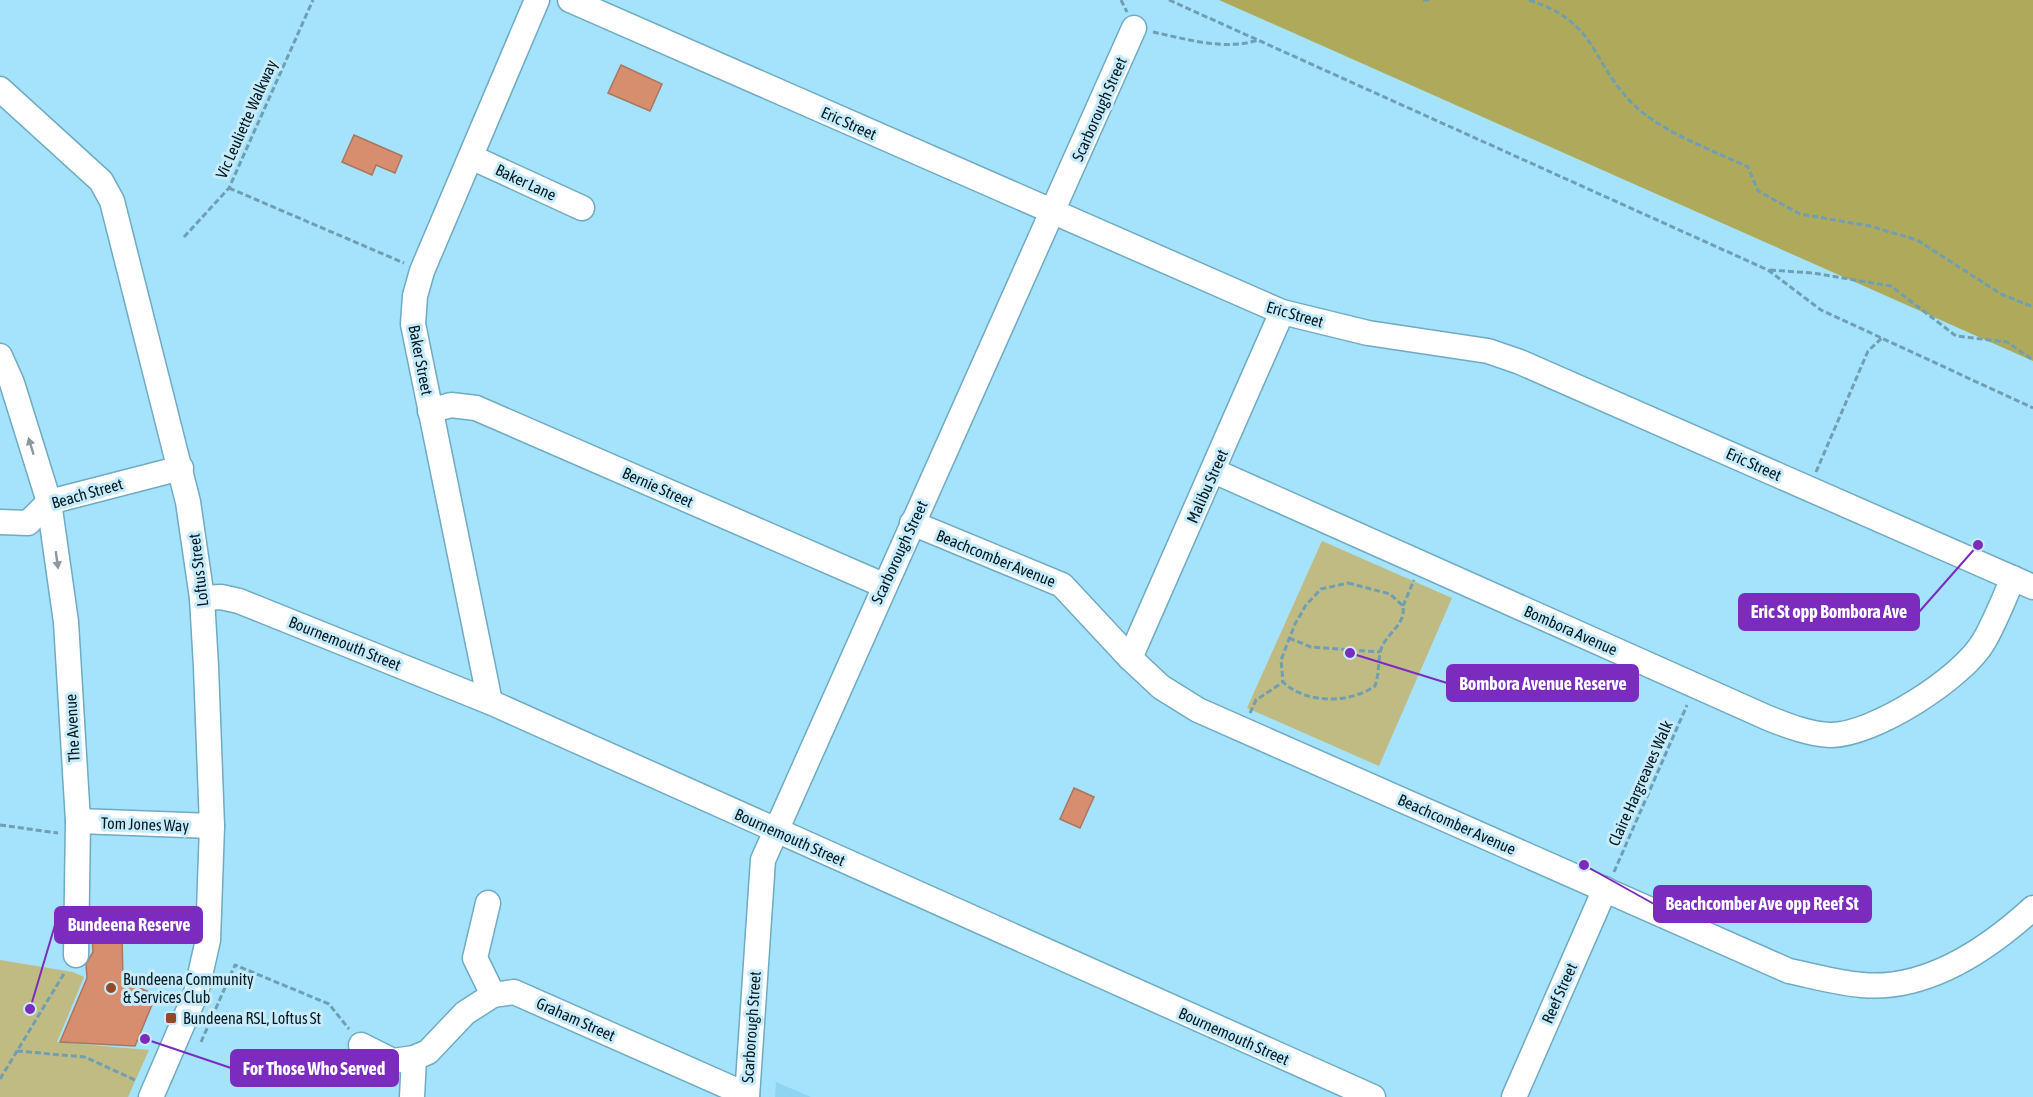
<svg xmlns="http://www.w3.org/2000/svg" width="2033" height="1097" viewBox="0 0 2033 1097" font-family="'Asap Condensed',sans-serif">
	<rect width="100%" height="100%" fill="#a5e2fb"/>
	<polygon fill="#8fd5f1" points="776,1082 811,1097 775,1097"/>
	<g fill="#c0bb82">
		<polygon points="1322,541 1452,598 1379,766 1247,708"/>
		<polygon points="0,960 73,972 84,977 57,1042 149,1050 128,1097 0,1097"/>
	</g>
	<polygon fill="#afa95c" points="1219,0 2033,0 2033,361"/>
	<g fill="#d78e6e" stroke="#a87761" stroke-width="1.5">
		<polygon points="621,65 662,84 650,111 608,93"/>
		<polygon points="354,135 402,156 395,173 376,165 372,175 342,162"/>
		<polygon points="1074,788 1094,797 1080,828 1060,819"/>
		<polygon points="92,933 122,935 123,981 156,995 135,1046 60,1042 87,978 86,964 93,952"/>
	</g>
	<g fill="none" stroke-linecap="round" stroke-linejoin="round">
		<g stroke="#6fabc2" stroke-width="27">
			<g id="minor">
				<polyline points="570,0 1282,312 1368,333 1488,351 1520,362 2033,587"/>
				<polyline points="0,89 101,181 112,201 188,502 202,598 206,667 212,826 208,940 196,993 151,1097"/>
				<polyline points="471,157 582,208"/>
				<polyline points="0,356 12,383 49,502 66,622 78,821 76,955"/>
				<polyline points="430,411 451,405 476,408 883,585"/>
				<path d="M1214,471L1768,718C1788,726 1809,734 1830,735C1872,736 1963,678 1984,641C1995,622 2004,599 2013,578"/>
				<polyline points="0,522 28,523 49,502 181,468"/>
				<path d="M912,523L1062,585L1130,658L1161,687L1198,710L1789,971C1813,976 1837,983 1862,985C1926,991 1988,949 2033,908"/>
				<polyline points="202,598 221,597 239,601 490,702 1373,1097"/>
				<polyline points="1130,658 1282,312"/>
				<polyline points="490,702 413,324 415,296 422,271 537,0"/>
				<polyline points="78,821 212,826"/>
				<polyline points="488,903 475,958 493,995 514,992 747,1095"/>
				<polyline points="361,1045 393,1061 414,1058 428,1052 465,1013 493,995"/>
				<polyline points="412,1097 414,1058"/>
				<polyline points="747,1097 763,860 1134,28"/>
				<polyline points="1514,1097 1605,889"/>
			</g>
		</g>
		<g stroke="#6e9fb2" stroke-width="3" stroke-dasharray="6 3" stroke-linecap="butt">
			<polyline points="1121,0 1127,12"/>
			<polyline points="1169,0 1768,270 1821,310 2033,408"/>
			<polyline points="1423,0 1430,0"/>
			<path d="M1529,0C1596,22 1589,56 1629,100C1656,130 1712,150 1748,167L1758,191L1800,214L1870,226L1917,240L2001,294L2033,307"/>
			<path d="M1153,32C1186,39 1225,51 1258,40"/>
			<polyline points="229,188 404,263"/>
			<polyline points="184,237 229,188 313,0"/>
			<polyline points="1770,270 1813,273 1891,286 1956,336 2007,342 2033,360"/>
			<polyline points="1816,472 1868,351 1883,337"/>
			<path d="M1348,583L1390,594L1403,606C1406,627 1384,633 1380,653C1378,664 1379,675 1375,686C1349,704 1306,704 1283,682L1281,660L1295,624L1306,605L1321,589Z"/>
			<polyline points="1403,606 1414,580"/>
			<polyline points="1289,638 1311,647 1380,652"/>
			<polyline points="1250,713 1256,700 1283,682"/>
			<polyline points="0,825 58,833"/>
			<polyline points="1614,872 1687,705"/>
			<polyline points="201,1042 235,965 329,1004 349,1029"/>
			<polyline points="17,1051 85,1057 137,1081"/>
			<polyline points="0,1079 65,972"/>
		</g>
		<use href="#minor" stroke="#fff" stroke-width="24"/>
	</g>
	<defs><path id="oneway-solid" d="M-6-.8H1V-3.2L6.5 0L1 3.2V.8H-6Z" transform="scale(1.5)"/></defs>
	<g fill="#8d989c">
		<use href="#oneway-solid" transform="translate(31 446) rotate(-107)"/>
		<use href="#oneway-solid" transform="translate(57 560) rotate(82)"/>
	</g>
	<g fill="#924a28" stroke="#c8ebfa" stroke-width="2">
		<circle cx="111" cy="988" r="6"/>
		<rect x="165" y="1012" width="12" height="12" rx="3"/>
	</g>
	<g text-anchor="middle" stroke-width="6" stroke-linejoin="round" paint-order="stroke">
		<g font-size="16" fill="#021a22" stroke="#c8ebfa">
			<text transform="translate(1099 109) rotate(-66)" y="6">Scarborough Street</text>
			<text transform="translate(246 119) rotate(-66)" y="6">Vic Leuliette Walkway</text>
			<text transform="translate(849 123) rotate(24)" y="6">Eric Street</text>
			<text transform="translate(526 182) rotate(25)" y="6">Baker Lane</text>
			<text transform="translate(1295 314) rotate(16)" y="6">Eric Street</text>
			<text transform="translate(421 360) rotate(79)" y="6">Baker Street</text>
			<text transform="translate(1754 464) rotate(24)" y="6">Eric Street</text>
			<text transform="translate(1207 486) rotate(-66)" y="6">Malibu Street</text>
			<text transform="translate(658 487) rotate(24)" y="6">Bernie Street</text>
			<text transform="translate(87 493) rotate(-16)" y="6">Beach Street</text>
			<text transform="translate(899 552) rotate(-65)" y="6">Scarborough Street</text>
			<text transform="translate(996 558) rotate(22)" y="6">Beachcomber Avenue</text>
			<text transform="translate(198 570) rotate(-97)" y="6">Loftus Street</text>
			<text transform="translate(1571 630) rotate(24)" y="6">Bombora Avenue</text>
			<text transform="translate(345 643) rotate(22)" y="6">Bournemouth Street</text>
			<text transform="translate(72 728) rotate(-93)" y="6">The Avenue</text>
			<text transform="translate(1640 783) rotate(-66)" y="6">Claire Hargreaves Walk</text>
			<text transform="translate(145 824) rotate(2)" y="6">Tom Jones Way</text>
			<text transform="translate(1457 824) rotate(24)" y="6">Beachcomber Avenue</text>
			<text transform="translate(790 837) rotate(24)" y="6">Bournemouth Street</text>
			<text transform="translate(1559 993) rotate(-66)" y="6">Reef Street</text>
			<text transform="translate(576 1019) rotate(24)" y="6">Graham Street</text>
			<text transform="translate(751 1027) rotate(-86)" y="6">Scarborough Street</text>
			<text transform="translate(1234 1036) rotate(24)" y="6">Bournemouth Street</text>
		</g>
		<g font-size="16" fill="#021a22" stroke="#c8ebfa" text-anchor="start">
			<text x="123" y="985">Bundeena Community<tspan x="123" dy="18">&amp; Services Club</tspan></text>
			<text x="183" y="1024">Bundeena RSL, Loftus St</text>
		</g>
	</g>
	<path fill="none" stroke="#7b2cbf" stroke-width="2" d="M1978 545L1919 612M1350 653L1447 683M1584 865L1654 904M30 1009L55 925M145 1039L231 1068"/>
	<g fill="#7b2cbf" stroke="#c8ebfa" stroke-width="2">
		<circle cx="1978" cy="545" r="6"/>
		<circle cx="1350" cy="653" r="6"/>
		<circle cx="1584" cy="865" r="6"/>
		<circle cx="30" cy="1009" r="6"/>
		<circle cx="145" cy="1039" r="6"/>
	</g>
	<g fill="#7b2cbf" stroke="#7b2cbf" stroke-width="2">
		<rect x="1739" y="594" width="180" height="36" rx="6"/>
		<rect x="1447" y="665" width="191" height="36" rx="6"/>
		<rect x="1654" y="886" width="217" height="36" rx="6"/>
		<rect x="55" y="907" width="147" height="36" rx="6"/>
		<rect x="231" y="1050" width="167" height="36" rx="6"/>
	</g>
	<g font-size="18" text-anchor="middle" font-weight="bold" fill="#fff">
		<text x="1829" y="618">Eric St opp Bombora Ave</text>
		<text x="1543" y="690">Bombora Avenue Reserve</text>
		<text x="1762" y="910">Beachcomber Ave opp Reef St</text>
		<text x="129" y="931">Bundeena Reserve</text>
		<text x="314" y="1075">For Those Who Served</text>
	</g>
</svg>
